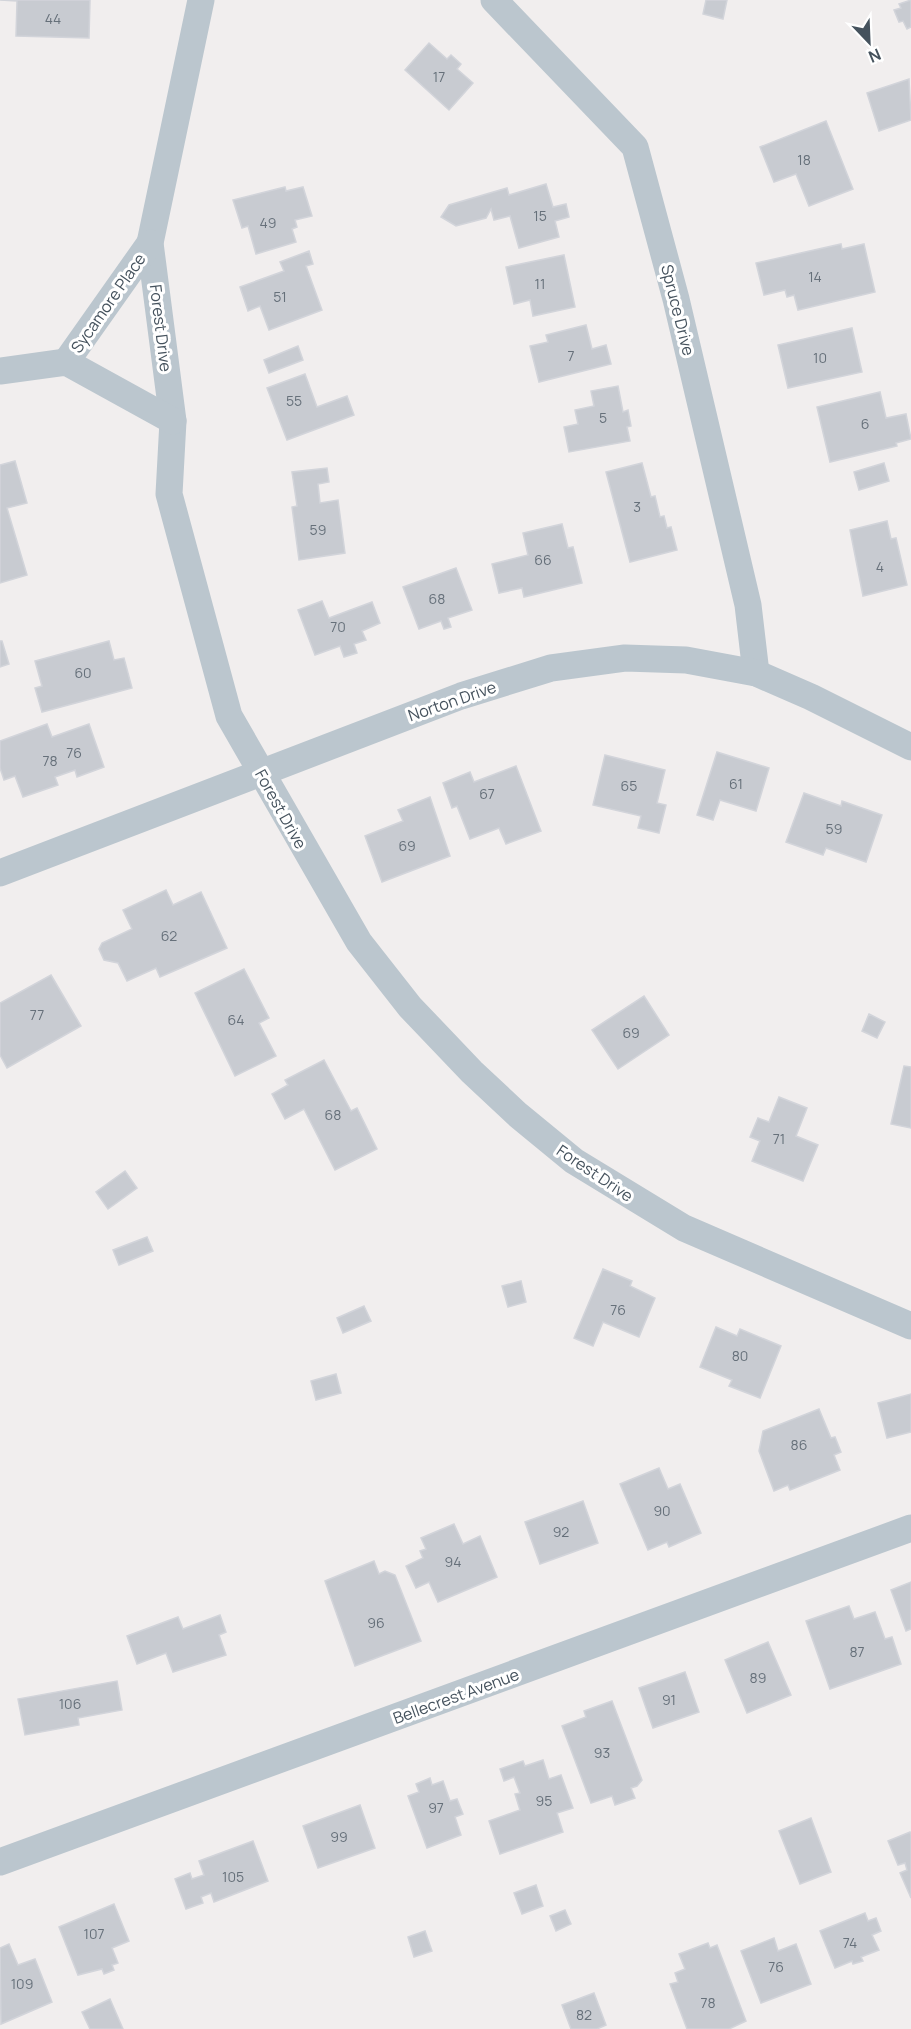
<svg xmlns="http://www.w3.org/2000/svg" width="911" height="2029" viewBox="0 0 911 2029" font-family="Manrope,sans-serif">
	<rect width="100%" height="100%" fill="#f1eeee"/>
	<g fill="#c8cbd1" stroke="#d2d4da" stroke-width="1.5">
		<polygon points="0,0 90,0 89,38 16,36 17,1"/>
		<polygon points="706,0 727,0 723,19 703,14"/>
		<polygon points="911,0 911,27 907,29 903,21 899,22 894,10 901,8 899,4"/>
		<polygon points="429,43 447,59 451,55 461,64 457,69 473,83 449,110 405,70"/>
		<polygon points="909,79 911,120 879,131 867,93"/>
		<polygon points="826,121 853,189 809,206 796,174 774,182 760,147"/>
		<polygon points="546,184 553,207 566,204 569,217 555,221 559,237 519,248 510,216 494,220 491,209 486,218 456,226 441,217 449,205 507,188 509,195"/>
		<polygon points="285,187 286,191 303,187 312,216 295,220 297,227 292,229 296,242 256,254 248,226 242,228 233,200"/>
		<polygon points="841,244 842,249 864,244 875,292 798,310 794,295 787,297 785,290 764,295 756,263"/>
		<polygon points="309,251 313,264 306,266 322,310 269,330 260,306 248,311 240,287 284,271 280,262"/>
		<polygon points="564,255 575,307 533,316 530,300 514,304 506,267"/>
		<polygon points="586,325 592,349 606,345 611,364 539,382 530,346 548,342 546,335"/>
		<polygon points="852,328 862,372 788,388 778,345"/>
		<polygon points="298,346 303,360 269,373 264,360"/>
		<polygon points="305,374 317,407 347,396 354,415 287,440 267,388"/>
		<polygon points="618,386 623,412 628,410 631,426 627,427 630,441 569,452 564,427 578,424 575,410 594,406 591,391"/>
		<polygon points="880,392 886,418 906,414 911,439 896,443 897,446 830,462 817,407"/>
		<polygon points="15,461 27,503 7,508 27,575 0,583 0,465"/>
		<polygon points="642,463 651,497 655,496 660,517 664,516 667,528 671,527 677,550 630,562 606,472"/>
		<polygon points="884,463 889,481 859,490 854,472"/>
		<polygon points="327,468 329,482 318,484 320,503 338,500 345,553 299,560 292,507 297,506 292,472"/>
		<polygon points="887,521 891,539 896,538 907,585 863,596 850,530"/>
		<polygon points="562,524 568,548 573,547 582,583 524,597 522,588 499,593 492,564 528,555 523,533"/>
		<polygon points="456,568 472,610 448,618 451,627 444,629 441,621 419,629 403,587"/>
		<polygon points="322,601 329,618 372,602 380,623 362,631 366,640 354,644 357,653 344,657 340,646 315,655 298,610"/>
		<polygon points="0,641 2,641 9,664 0,667"/>
		<polygon points="109,641 114,660 124,658 132,688 42,712 35,688 42,686 35,661"/>
		<polygon points="47,724 52,737 89,724 104,767 77,777 75,770 55,777 58,785 23,797 15,776 4,780 0,768 0,741"/>
		<polygon points="717,752 769,768 756,811 720,800 713,820 697,815"/>
		<polygon points="605,755 665,770 657,803 666,805 659,833 638,828 641,816 593,805"/>
		<polygon points="516,766 541,831 506,844 499,828 470,839 457,806 452,808 443,783 470,772 474,782"/>
		<polygon points="804,793 841,806 842,801 882,815 866,862 826,848 823,855 786,842"/>
		<polygon points="430,797 450,856 382,882 365,836 403,821 398,810"/>
		<polygon points="166,890 173,905 201,892 227,948 160,977 156,968 127,981 118,963 104,960 99,949 102,943 132,929 123,910"/>
		<polygon points="244,969 269,1018 259,1023 276,1056 235,1076 195,993"/>
		<polygon points="51,975 81,1026 7,1068 0,1055 0,1003"/>
		<polygon points="644,996 669,1035 618,1069 592,1030"/>
		<polygon points="869,1014 885,1022 877,1038 862,1031"/>
		<polygon points="324,1060 351,1111 357,1108 377,1149 335,1170 304,1109 285,1119 272,1094 288,1085 285,1080"/>
		<polygon points="904,1066 911,1067 911,1128 891,1124"/>
		<polygon points="779,1097 807,1108 796,1136 818,1145 803,1181 752,1161 760,1141 750,1137 758,1118 769,1122"/>
		<polygon points="125,1171 137,1188 108,1209 96,1192"/>
		<polygon points="147,1237 153,1251 119,1265 113,1250"/>
		<polygon points="603,1269 632,1281 630,1286 655,1298 639,1337 603,1322 593,1346 574,1338"/>
		<polygon points="521,1281 526,1302 508,1307 502,1286"/>
		<polygon points="364,1306 371,1321 343,1333 337,1318"/>
		<polygon points="716,1327 737,1336 740,1329 781,1346 760,1398 729,1386 732,1380 700,1367"/>
		<polygon points="336,1374 341,1393 316,1400 311,1381"/>
		<polygon points="911,1394 911,1432 887,1438 878,1403"/>
		<polygon points="819,1409 831,1438 835,1437 841,1452 834,1455 840,1470 790,1490 788,1485 774,1491 759,1451 763,1431"/>
		<polygon points="659,1468 668,1489 680,1484 701,1533 669,1547 667,1542 648,1550 620,1484"/>
		<polygon points="583,1501 598,1543 540,1564 525,1522"/>
		<polygon points="454,1524 463,1544 480,1536 497,1577 438,1602 429,1582 416,1588 406,1566 423,1558 420,1551 426,1549 421,1538"/>
		<polygon points="374,1561 379,1574 385,1571 395,1575 421,1641 355,1666 325,1581"/>
		<polygon points="911,1582 911,1629 906,1631 891,1590"/>
		<polygon points="849,1606 854,1619 875,1612 885,1639 892,1637 901,1664 830,1689 806,1621"/>
		<polygon points="220,1615 226,1632 219,1635 226,1655 173,1672 166,1653 137,1664 127,1636 178,1617 183,1629"/>
		<polygon points="768,1642 791,1695 747,1713 725,1660"/>
		<polygon points="685,1672 699,1712 653,1728 639,1688"/>
		<polygon points="117,1681 122,1710 78,1718 79,1725 25,1735 18,1699"/>
		<polygon points="612,1701 642,1780 637,1786 631,1788 635,1798 615,1805 612,1796 591,1803 562,1726 586,1717 584,1711"/>
		<polygon points="543,1760 549,1779 561,1775 573,1808 557,1813 563,1832 500,1854 489,1821 520,1810 515,1794 520,1793 514,1777 504,1781 500,1769 523,1761 525,1766"/>
		<polygon points="430,1778 432,1785 443,1781 450,1801 457,1799 463,1814 455,1817 461,1835 427,1848 408,1796 419,1792 416,1784"/>
		<polygon points="360,1805 375,1848 318,1868 303,1826"/>
		<polygon points="811,1818 831,1872 800,1884 779,1831"/>
		<polygon points="910,1832 911,1835 911,1898 900,1873 907,1870 905,1863 898,1865 888,1841"/>
		<polygon points="253,1841 268,1881 214,1902 211,1893 201,1897 203,1903 186,1909 175,1879 190,1873 192,1879 204,1875 199,1861"/>
		<polygon points="536,1885 543,1906 522,1914 514,1893"/>
		<polygon points="114,1904 129,1941 112,1948 118,1963 112,1965 114,1970 104,1974 102,1969 78,1975 59,1927"/>
		<polygon points="565,1910 571,1924 556,1931 550,1916"/>
		<polygon points="865,1913 868,1921 876,1918 881,1931 872,1935 879,1950 861,1957 863,1961 853,1964 852,1961 835,1968 820,1931"/>
		<polygon points="425,1931 432,1951 414,1957 408,1937"/>
		<polygon points="774,1938 778,1951 796,1944 811,1984 761,2003 741,1951"/>
		<polygon points="708,1943 710,1948 717,1945 746,2021 729,2029 687,2029 670,1984 678,1982 675,1973 685,1969 679,1954"/>
		<polygon points="9,1944 18,1965 35,1959 52,2002 1,2024 0,1948"/>
		<polygon points="594,1993 606,2025 597,2029 571,2029 562,2005"/>
		<polygon points="110,1999 123,2029 90,2029 82,2012"/>
	</g>
	<g fill="none" stroke-linecap="round" stroke-linejoin="round">
		<g stroke="#bbc6ce" stroke-width="27">
			<polyline points="201,0 150,243 173,421 169,494 229,716 359,942 410,1007 472,1072 518,1115 574,1161 684,1228 911,1326"/>
			<polyline points="494,0 635,147 676,299 748,605 756,673"/>
			<polyline points="66,362 150,243"/>
			<polyline points="0,371 66,362 173,421"/>
			<polyline points="0,873 461,696 551,668 625,658 686,660 756,673 811,697 911,747"/>
			<polyline points="0,1862 911,1528"/>
		</g>
	</g>
	<g text-anchor="middle" stroke-width="6" stroke-linejoin="round" paint-order="stroke">
		<g font-size="14" fill="#66707a">
			<text x="53" y="24">44</text>
			<text x="439" y="82">17</text>
			<text x="804" y="165">18</text>
			<text x="540" y="221">15</text>
			<text x="268" y="228">49</text>
			<text x="815" y="282">14</text>
			<text x="540" y="289">11</text>
			<text x="280" y="302">51</text>
			<text x="571" y="361">7</text>
			<text x="820" y="363">10</text>
			<text x="294" y="406">55</text>
			<text x="603" y="423">5</text>
			<text x="865" y="429">6</text>
			<text x="637" y="512">3</text>
			<text x="318" y="535">59</text>
			<text x="543" y="565">66</text>
			<text x="880" y="572">4</text>
			<text x="437" y="604">68</text>
			<text x="338" y="632">70</text>
			<text x="83" y="678">60</text>
			<text x="74" y="758">76</text>
			<text x="50" y="766">78</text>
			<text x="736" y="789">61</text>
			<text x="629" y="791">65</text>
			<text x="487" y="799">67</text>
			<text x="834" y="834">59</text>
			<text x="407" y="851">69</text>
			<text x="169" y="941">62</text>
			<text x="37" y="1020">77</text>
			<text x="236" y="1025">64</text>
			<text x="631" y="1038">69</text>
			<text x="333" y="1120">68</text>
			<text x="779" y="1144">71</text>
			<text x="618" y="1315">76</text>
			<text x="740" y="1361">80</text>
			<text x="799" y="1450">86</text>
			<text x="662" y="1516">90</text>
			<text x="561" y="1537">92</text>
			<text x="453" y="1567">94</text>
			<text x="376" y="1628">96</text>
			<text x="857" y="1657">87</text>
			<text x="758" y="1683">89</text>
			<text x="669" y="1705">91</text>
			<text x="70" y="1709">106</text>
			<text x="602" y="1758">93</text>
			<text x="544" y="1806">95</text>
			<text x="436" y="1813">97</text>
			<text x="339" y="1842">99</text>
			<text x="233" y="1882">105</text>
			<text x="94" y="1939">107</text>
			<text x="850" y="1948">74</text>
			<text x="776" y="1972">76</text>
			<text x="22" y="1989">109</text>
			<text x="708" y="2008">78</text>
			<text x="584" y="2020">82</text>
		</g>
		<g font-size="16" fill="#45525d" stroke="#fff">
			<text transform="translate(108 303) rotate(-55)" y="6">Sycamore Place</text>
			<text transform="translate(678 310) rotate(76)" y="6">Spruce Drive</text>
			<text transform="translate(161 328) rotate(83)" y="6">Forest Drive</text>
			<text transform="translate(452 701) rotate(-19)" y="6">Norton Drive</text>
			<text transform="translate(281 809) rotate(61)" y="6">Forest Drive</text>
			<text transform="translate(595 1173) rotate(34)" y="6">Forest Drive</text>
			<text transform="translate(456 1696) rotate(-20)" y="6">Bellecrest Avenue</text>
		</g>
	</g>
	<g transform="translate(869 42) rotate(157)" stroke="#ffffff" stroke-width="4.5" paint-order="stroke">
	<path d="M0-4.5L10 22L0 15L-10 22Z" fill="#45525d"/>
	<text y="-9" font-size="16" font-weight="bold" text-anchor="middle" fill="#45525d">N</text>
	</g>
</svg>
